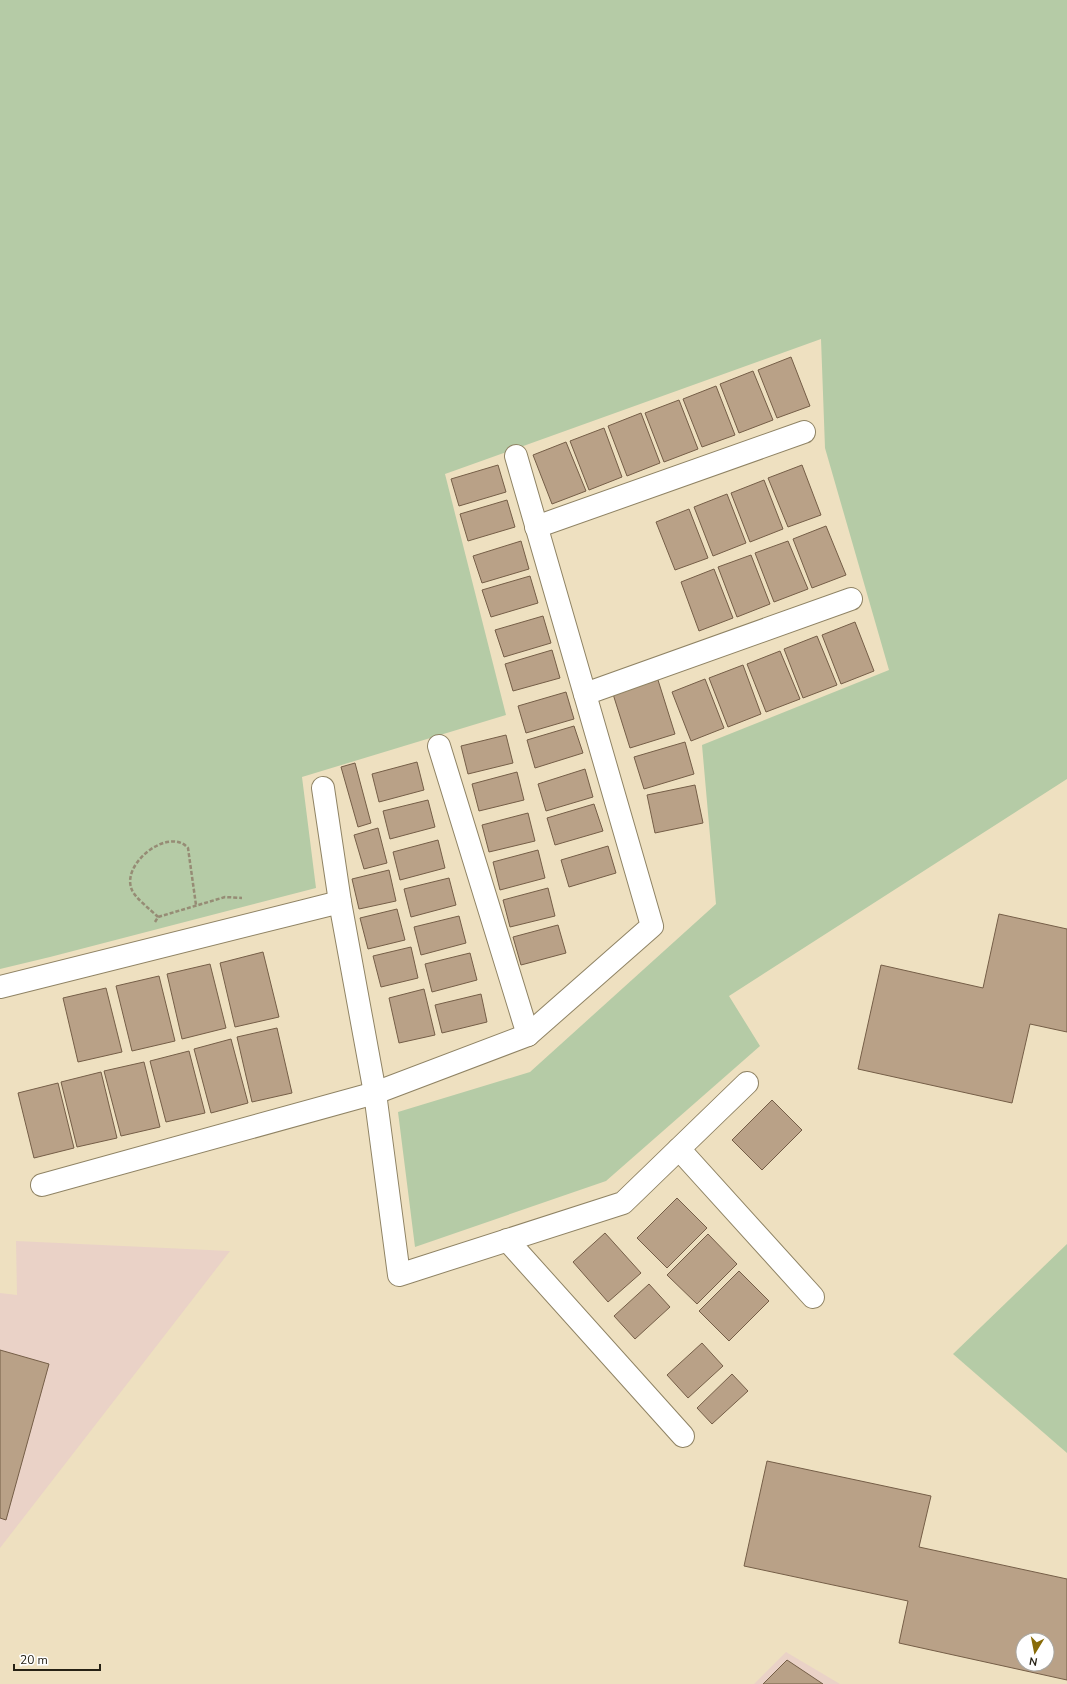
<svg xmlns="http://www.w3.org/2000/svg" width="1067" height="1684" viewBox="0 0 1067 1684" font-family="'Nunito Sans',sans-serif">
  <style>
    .commercial { fill: #ead2c7 }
    .green { fill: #b5cba6 }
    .building { fill: #b9a187; stroke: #755e47; fill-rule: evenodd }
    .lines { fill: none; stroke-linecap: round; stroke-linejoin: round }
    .minor-casing { stroke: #8f8364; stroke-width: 24 }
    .path { stroke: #968c75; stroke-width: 2.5; stroke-dasharray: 4 2; stroke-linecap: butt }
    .minor { stroke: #fff; stroke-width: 22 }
  </style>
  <rect width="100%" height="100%" fill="#eee0c0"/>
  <g class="commercial">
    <path d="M16,1241L230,1251L0,1548V1293L17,1295Z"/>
    <path d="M786,1652L840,1684H754Z"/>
  </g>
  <g class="green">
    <path d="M0,0H1067V779L729,996L760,1046L606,1181L415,1247L398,1112L530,1072L716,904L702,745L889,670L825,448L821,339L445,474L506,715L302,777L316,888L50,957L0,969Z"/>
    <path d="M1067,1244V1453L953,1354Z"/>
  </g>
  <g class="building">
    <path d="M791,357L810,406L777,418L758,370Z"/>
    <path d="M753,371L773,420L739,433L720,384Z"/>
    <path d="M716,386L735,435L702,447L683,399Z"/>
    <path d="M679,400L698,449L664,462L645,413Z"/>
    <path d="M641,413L660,463L627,476L608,426Z"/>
    <path d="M604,428L622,477L589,490L570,441Z"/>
    <path d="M566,442L586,491L552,504L533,455Z"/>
    <path d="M498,465L506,492L459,506L451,479Z"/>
    <path d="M802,465L821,515L788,527L768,478Z"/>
    <path d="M764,480L783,529L750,542L731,493Z"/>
    <path d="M727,494L746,543L713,556L694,507Z"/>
    <path d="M507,500L515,527L468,541L460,514Z"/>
    <path d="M689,509L708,558L675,570L656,522Z"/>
    <path d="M826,526L846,575L812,588L793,539Z"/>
    <path d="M521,541L529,569L482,583L473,556Z"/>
    <path d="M788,541L808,589L774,602L755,553Z"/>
    <path d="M751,555L770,604L737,617L718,567Z"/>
    <path d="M714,569L733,618L699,631L681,582Z"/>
    <path d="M530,576L538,603L491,617L482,590Z"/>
    <path d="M543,616L551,643L504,657L495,630Z"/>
    <path d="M855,622L874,671L841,684L822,635Z"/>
    <path d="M817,636L837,685L803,698L784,649Z"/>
    <path d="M552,650L560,678L513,691L505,664Z"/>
    <path d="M780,651L800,699L766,712L747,664Z"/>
    <path d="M743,665L761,714L728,727L709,678Z"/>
    <path d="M705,679L724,728L691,741L672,692Z"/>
    <path d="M658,680L675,734L630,748L613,694Z"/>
    <path d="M566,692L574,719L526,733L518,706Z"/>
    <path d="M574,726L583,753L535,768L527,740Z"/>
    <path d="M506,735L513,763L468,774L461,746Z"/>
    <path d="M685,742L694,774L644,789L634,757Z"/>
    <path d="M417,762L424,790L379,802L372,774Z"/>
    <path d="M355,763L371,823L358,827L341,767Z"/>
    <path d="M585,769L593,797L546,811L538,784Z"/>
    <path d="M517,772L524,800L479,811L472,784Z"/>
    <path d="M695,785L703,823L655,833L647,795Z"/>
    <path d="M428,800L435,827L390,839L383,811Z"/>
    <path d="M594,804L603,831L555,845L547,818Z"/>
    <path d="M528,813L535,841L489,852L482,825Z"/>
    <path d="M378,828L387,863L364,869L354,835Z"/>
    <path d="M438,840L445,868L400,880L393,852Z"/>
    <path d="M608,846L616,873L569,887L561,860Z"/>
    <path d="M538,850L545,878L500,890L493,862Z"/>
    <path d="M389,870L396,901L359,909L352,879Z"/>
    <path d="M449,878L456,905L411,917L404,889Z"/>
    <path d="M548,888L555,916L510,927L503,900Z"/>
    <path d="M397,909L405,940L368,949L360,918Z"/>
    <path d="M999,914L1067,929V1032L1030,1024L1012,1103L858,1069L881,965L983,988Z"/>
    <path d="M459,916L466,943L421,955L414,927Z"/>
    <path d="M558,925L566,953L521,965L513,937Z"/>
    <path d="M411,947L418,978L381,987L373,956Z"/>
    <path d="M263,952L279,1017L235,1027L220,963Z"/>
    <path d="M470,953L477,980L432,992L425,964Z"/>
    <path d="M210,964L226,1028L182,1039L167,974Z"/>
    <path d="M159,976L175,1041L132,1051L116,986Z"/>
    <path d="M106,988L122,1052L78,1062L63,998Z"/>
    <path d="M424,989L435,1035L399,1043L389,998Z"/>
    <path d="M481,994L487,1022L442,1033L435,1005Z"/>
    <path d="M277,1028L292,1093L252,1102L237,1037Z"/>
    <path d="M231,1039L248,1103L211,1113L194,1049Z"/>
    <path d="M189,1051L205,1113L166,1122L150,1061Z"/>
    <path d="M144,1062L160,1127L121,1136L104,1071Z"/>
    <path d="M101,1072L117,1138L77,1147L61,1082Z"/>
    <path d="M58,1083L74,1148L34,1158L18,1093Z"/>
    <path d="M772,1100L802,1130L762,1170L732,1140Z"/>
    <path d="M677,1198L707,1228L667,1268L637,1238Z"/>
    <path d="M605,1233L641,1273L608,1302L573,1262Z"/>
    <path d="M708,1234L737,1264L697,1304L667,1275Z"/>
    <path d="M739,1271L769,1301L729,1341L699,1311Z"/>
    <path d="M649,1284L670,1307L635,1339L614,1316Z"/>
    <path d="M702,1343L723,1366L688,1398L667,1375Z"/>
    <path d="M0,1350L49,1364L6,1520L0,1518Z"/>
    <path d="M732,1374L748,1391L712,1424L697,1408Z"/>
    <path d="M767,1461L931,1496L919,1547L1067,1579V1680L899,1643L908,1601L744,1566ZM1023,1640H1047V1664H1023Z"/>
    <path d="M787,1660L823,1684H763Z"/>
  </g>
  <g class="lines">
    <g class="minor-casing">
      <g id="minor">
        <path d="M536,527L804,432"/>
        <path d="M585,694L851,599"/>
        <path d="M439,746L528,1035"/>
        <path d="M323,788L340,902L375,1093L399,1275L623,1203L747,1083"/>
        <path d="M0,987L340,902"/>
        <path d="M679,1149L813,1297"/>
        <path d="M42,1185L375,1093L528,1035L652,926L516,456"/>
        <path d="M507,1240L683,1436"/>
      </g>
    </g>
    <g class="path">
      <path d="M158,917C151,910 135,898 132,890C120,864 169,826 188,848L196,905"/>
      <path d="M155,922L158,917L225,897L242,898"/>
    </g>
    <use href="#minor" class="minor"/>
  </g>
  <g transform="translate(1035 1652) rotate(190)"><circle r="19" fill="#ffffff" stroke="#a8a6a1"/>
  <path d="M0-3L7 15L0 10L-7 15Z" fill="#886b08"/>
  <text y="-6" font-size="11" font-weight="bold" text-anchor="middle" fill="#262114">N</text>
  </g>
  <path d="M14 1664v6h86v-6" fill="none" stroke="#262114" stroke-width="2"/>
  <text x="20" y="1664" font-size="12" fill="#262114" stroke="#ffffff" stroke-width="3" paint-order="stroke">20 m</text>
</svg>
